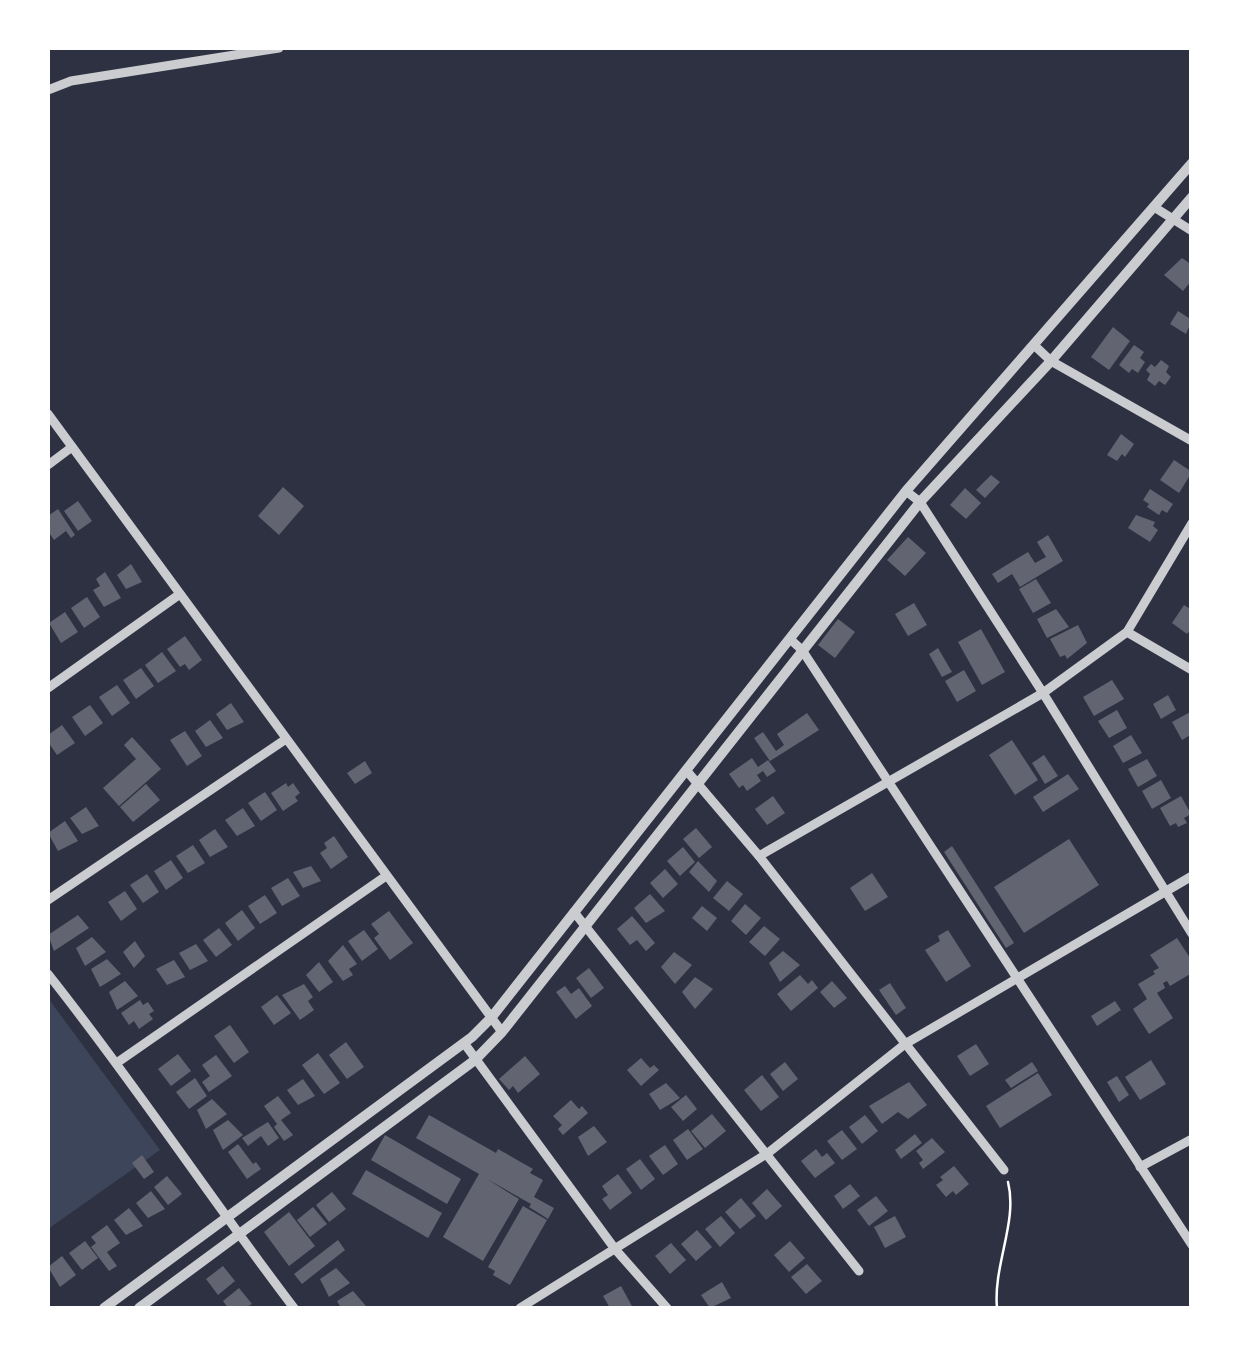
<svg xmlns="http://www.w3.org/2000/svg" width="1239" height="1356" viewBox="0 0 1239 1356" font-family="Inter,sans-serif">
  <style>
    .green { fill: #3c4559 }
    .building { fill: #626471 }
    .lines { fill: none; stroke-linecap: round; stroke-linejoin: round }
    .path { stroke: #fff; stroke-width: 2.5 }
    .minor { stroke: #caccd0; stroke-width: 9 }
    .tertiary { stroke: #caccd0; stroke-width: 10 }
  </style>
  <rect width="100%" height="100%" fill="#2d3142"/>
  <path class="green" d="M48,998L160,1150L48,1229Z"/>
  <g class="building">
    <path d="M1182,258L1192,265V280L1183,291L1164,275Z"/>
    <path d="M1178,311L1192,320L1186,334L1170,324Z"/>
    <path d="M1113,327L1130,341L1109,370L1091,357Z"/>
    <path d="M1134,345L1144,352L1140,358L1145,362L1138,373L1132,369L1129,373L1119,365Z"/>
    <path d="M1161,360L1169,366L1166,372L1171,377L1165,385L1159,381L1155,386L1147,380L1150,374L1146,370L1151,364L1155,367Z"/>
    <path d="M1121,434L1134,444L1125,457L1122,454L1117,461L1107,455Z"/>
    <path d="M1174,460L1192,472L1179,493L1160,480Z"/>
    <path d="M991,475L1000,482L985,498L976,490Z"/>
    <path d="M283,487L304,506L279,535L258,516Z"/>
    <path d="M965,488L981,503L966,519L950,505Z"/>
    <path d="M1150,489L1173,504L1167,513L1162,510L1159,515L1147,507L1149,504L1143,500Z"/>
    <path d="M78,501L92,521L78,531L64,511Z"/>
    <path d="M58,509L75,535L71,538L66,531L54,540L48,531V516Z"/>
    <path d="M1136,515L1155,522L1153,526L1158,530L1150,542L1128,528Z"/>
    <path d="M1048,535L1063,561L1020,587L1012,574L998,583L992,574L1028,552L1035,563L1046,557L1037,542Z"/>
    <path d="M908,537L926,553L905,576L887,560Z"/>
    <path d="M131,564L142,582L126,589L117,575Z"/>
    <path d="M105,572L121,598L104,607L93,590L100,586L96,579Z"/>
    <path d="M1036,579L1051,603L1033,613L1019,589Z"/>
    <path d="M87,597L100,617L84,628L71,608Z"/>
    <path d="M914,603L927,625L908,636L895,614Z"/>
    <path d="M1184,605L1192,610V628L1187,634L1172,623Z"/>
    <path d="M1056,609L1069,627L1047,638L1037,619Z"/>
    <path d="M65,612L78,632L61,643L49,623Z"/>
    <path d="M838,619L855,632L835,658L818,645Z"/>
    <path d="M1078,625L1087,643L1067,659L1065,655L1060,657L1050,639Z"/>
    <path d="M981,629L1005,672L982,685L958,642Z"/>
    <path d="M185,636L202,660L189,670L185,664L180,667L167,649Z"/>
    <path d="M938,648L952,672L942,677L929,654Z"/>
    <path d="M162,652L176,671L158,683L145,665Z"/>
    <path d="M141,668L154,686L136,699L123,680Z"/>
    <path d="M964,670L976,691L957,702L945,681Z"/>
    <path d="M1112,680L1124,699L1094,716L1083,697Z"/>
    <path d="M117,685L130,703L112,716L99,697Z"/>
    <path d="M1168,695L1176,710L1161,719L1153,704Z"/>
    <path d="M231,703L244,722L227,730L216,714Z"/>
    <path d="M90,705L103,723L85,736L72,717Z"/>
    <path d="M1117,710L1127,728L1109,738L1098,721Z"/>
    <path d="M1192,711V734L1182,740L1172,722Z"/>
    <path d="M807,713L819,730L770,761L754,738L763,732L776,751L784,745L777,734Z"/>
    <path d="M210,720L223,738L206,747L195,731Z"/>
    <path d="M62,725L75,743L57,755L48,742V735Z"/>
    <path d="M185,731L202,756L187,766L170,740Z"/>
    <path d="M1131,735L1142,753L1123,763L1113,746Z"/>
    <path d="M132,737L161,769L119,806L103,788L136,759L124,745Z"/>
    <path d="M1012,740L1038,780L1015,795L989,755Z"/>
    <path d="M1044,755L1058,776L1045,784L1032,763Z"/>
    <path d="M752,758L758,767L768,760L776,771L767,777L763,771L757,775L761,781L747,791L743,785L739,788L729,774Z"/>
    <path d="M1147,759L1157,776L1138,787L1128,769Z"/>
    <path d="M365,761L372,773L355,784L347,773Z"/>
    <path d="M1068,774L1079,789L1043,812L1033,797Z"/>
    <path d="M1161,780L1171,798L1152,809L1142,791Z"/>
    <path d="M286,783L288,787L293,783L300,793L295,797L298,801L283,811L271,793Z"/>
    <path d="M146,784L160,800L133,822L120,807Z"/>
    <path d="M265,792L277,810L261,821L248,803Z"/>
    <path d="M773,796L785,813L767,825L755,809Z"/>
    <path d="M1181,796L1191,814L1184,818L1187,823L1178,827L1176,823L1170,826L1160,808Z"/>
    <path d="M86,807L99,826L82,834L70,818Z"/>
    <path d="M243,808L255,826L237,836L225,820Z"/>
    <path d="M65,821L78,841L58,851L48,833Z"/>
    <path d="M696,828L712,847L699,858L683,839Z"/>
    <path d="M215,829L228,847L210,857L199,840Z"/>
    <path d="M334,836L348,857L331,869L320,853L327,848L324,843Z"/>
    <path d="M1069,839L1099,885L1024,933L994,887Z"/>
    <path d="M193,845L205,863L188,873L176,856Z"/>
    <path d="M952,846L1014,943L1006,948L944,852Z"/>
    <path d="M683,847L695,862L680,876L667,861Z"/>
    <path d="M171,860L183,878L166,890L154,871Z"/>
    <path d="M698,861L717,881L709,892L689,872Z"/>
    <path d="M311,866L321,881L303,888L293,872Z"/>
    <path d="M665,869L678,884L663,898L650,883Z"/>
    <path d="M872,873L888,897L865,911L850,888Z"/>
    <path d="M147,874L159,892L143,903L130,885Z"/>
    <path d="M288,878L300,896L282,906L271,888Z"/>
    <path d="M727,881L743,894L729,911L713,898Z"/>
    <path d="M125,891L137,909L121,921L108,902Z"/>
    <path d="M650,894L665,911L646,923L634,908Z"/>
    <path d="M265,895L277,913L260,924L248,906Z"/>
    <path d="M745,904L761,918L746,935L731,921Z"/>
    <path d="M702,906L717,918L707,931L692,918Z"/>
    <path d="M242,910L255,928L238,941L225,923Z"/>
    <path d="M389,911L413,943L390,960L374,938L379,934L371,924Z"/>
    <path d="M78,915L89,928L54,951L48,935Z"/>
    <path d="M632,916L655,943L646,951L637,940L630,945L617,929Z"/>
    <path d="M764,926L780,939L765,956L749,942Z"/>
    <path d="M219,928L232,945L216,957L203,940Z"/>
    <path d="M364,930L378,949L362,961L348,941Z"/>
    <path d="M948,930L971,966L946,982L925,950L940,941L938,936Z"/>
    <path d="M92,937L106,952L85,966L76,948Z"/>
    <path d="M1177,938L1192,961V973L1170,986L1167,981L1163,983L1165,988L1157,993L1173,1018L1149,1034L1133,1009L1147,999L1138,984L1155,974L1153,971L1159,968L1150,955Z"/>
    <path d="M135,941L145,956L134,968L123,952Z"/>
    <path d="M196,944L208,961L190,970L179,953Z"/>
    <path d="M343,945L357,964L349,969L353,975L343,981L328,961Z"/>
    <path d="M783,951L800,965L780,982L769,963Z"/>
    <path d="M674,952L692,965L675,984L661,967Z"/>
    <path d="M107,959L121,974L100,987L91,969Z"/>
    <path d="M174,960L185,977L167,985L156,969Z"/>
    <path d="M319,962L333,982L319,992L306,975Z"/>
    <path d="M589,968L604,988L591,998L576,978Z"/>
    <path d="M800,975L808,984L812,980L818,988L791,1011L777,994Z"/>
    <path d="M695,977L713,989L695,1009L682,992Z"/>
    <path d="M125,981L138,996L117,1010L109,992Z"/>
    <path d="M832,981L847,998L834,1008L820,992Z"/>
    <path d="M890,983L906,1008L896,1015L879,990Z"/>
    <path d="M304,984L313,997L308,1001L314,1010L300,1020L282,995Z"/>
    <path d="M565,986L571,994L579,988L592,1006L576,1019L556,992Z"/>
    <path d="M277,995L291,1013L274,1025L261,1007Z"/>
    <path d="M140,1000L143,1005L148,1002L154,1011L149,1014L153,1019L139,1029L134,1021L129,1025L121,1013Z"/>
    <path d="M1115,1001L1121,1010L1097,1026L1091,1016Z"/>
    <path d="M230,1025L249,1052L234,1063L214,1036Z"/>
    <path d="M346,1042L364,1067L347,1079L329,1055Z"/>
    <path d="M976,1044L989,1064L970,1076L957,1056Z"/>
    <path d="M318,1053L340,1083L324,1094L302,1065Z"/>
    <path d="M178,1054L191,1071L171,1086L158,1069Z"/>
    <path d="M216,1055L232,1076L209,1092L202,1082L210,1076L202,1065Z"/>
    <path d="M525,1056L540,1074L518,1093L513,1086L509,1090L499,1079Z"/>
    <path d="M641,1058L650,1068L654,1065L659,1070L641,1086L627,1070Z"/>
    <path d="M1151,1060L1166,1084L1140,1100L1125,1077Z"/>
    <path d="M785,1062L798,1079L783,1091L770,1074Z"/>
    <path d="M1032,1062L1038,1071L1011,1088L1005,1080Z"/>
    <path d="M1038,1073L1052,1095L1000,1128L986,1106Z"/>
    <path d="M762,1075L779,1097L761,1111L744,1090Z"/>
    <path d="M1117,1076L1129,1095L1119,1102L1107,1082Z"/>
    <path d="M195,1078L207,1096L189,1109L176,1092Z"/>
    <path d="M303,1079L315,1096L298,1105L287,1090Z"/>
    <path d="M909,1082L927,1105L908,1119L898,1112L882,1124L869,1106Z"/>
    <path d="M666,1083L680,1098L660,1110L649,1094Z"/>
    <path d="M686,1095L697,1109L683,1121L671,1107Z"/>
    <path d="M278,1096L291,1113L281,1120L293,1135L284,1141L274,1127L277,1124L264,1106Z"/>
    <path d="M212,1099L227,1114L206,1129L197,1110Z"/>
    <path d="M571,1100L579,1109L582,1106L588,1113L563,1135L558,1129L562,1125L553,1116Z"/>
    <path d="M712,1114L726,1131L705,1148L691,1131Z"/>
    <path d="M429,1115L496,1153L498,1149L533,1169L530,1173L543,1180L534,1197L554,1208L548,1219L529,1207L531,1204L487,1179L519,1199L483,1261L443,1237L479,1174L416,1138Z"/>
    <path d="M865,1115L878,1131L862,1144L849,1127Z"/>
    <path d="M228,1120L243,1135L223,1150L213,1130Z"/>
    <path d="M268,1122L279,1138L268,1146L261,1136L248,1146L242,1138Z"/>
    <path d="M594,1126L607,1142L588,1156L578,1137Z"/>
    <path d="M688,1129L703,1149L687,1160L673,1140Z"/>
    <path d="M842,1130L857,1149L842,1160L827,1141Z"/>
    <path d="M915,1134L922,1143L901,1159L895,1150Z"/>
    <path d="M385,1135L461,1179L447,1204L371,1160Z"/>
    <path d="M932,1138L945,1152L923,1169L919,1163L923,1160L916,1151Z"/>
    <path d="M238,1144L253,1164L256,1162L261,1169L247,1179L228,1152Z"/>
    <path d="M665,1145L678,1164L663,1175L649,1156Z"/>
    <path d="M816,1149L822,1157L827,1153L835,1163L815,1178L801,1161Z"/>
    <path d="M142,1155L154,1172L144,1179L132,1163Z"/>
    <path d="M640,1159L655,1179L641,1190L626,1169Z"/>
    <path d="M954,1166L969,1184L956,1195L953,1191L946,1197L936,1185L943,1180L940,1177Z"/>
    <path d="M366,1170L442,1213L428,1238L352,1194Z"/>
    <path d="M618,1174L632,1193L610,1210L602,1199L608,1195L602,1186Z"/>
    <path d="M167,1176L182,1194L168,1205L154,1187Z"/>
    <path d="M850,1184L860,1196L843,1209L834,1196Z"/>
    <path d="M767,1189L782,1206L766,1220L752,1203Z"/>
    <path d="M151,1191L165,1209L148,1218L136,1203Z"/>
    <path d="M332,1192L346,1209L329,1222L316,1205Z"/>
    <path d="M876,1196L888,1211L869,1226L857,1210Z"/>
    <path d="M741,1198L756,1216L740,1229L725,1212Z"/>
    <path d="M523,1206L547,1220L510,1285L493,1275L495,1271L488,1267Z"/>
    <path d="M313,1207L327,1224L310,1237L297,1220Z"/>
    <path d="M129,1208L143,1226L126,1235L114,1220Z"/>
    <path d="M289,1212L315,1246L289,1266L264,1232Z"/>
    <path d="M721,1216L735,1233L720,1247L705,1229Z"/>
    <path d="M895,1216L906,1237L885,1248L874,1227Z"/>
    <path d="M107,1225L120,1243L107,1252L117,1266L109,1271L91,1247L96,1243L91,1237Z"/>
    <path d="M697,1230L712,1247L696,1261L681,1244Z"/>
    <path d="M338,1240L345,1250L302,1284L294,1274Z"/>
    <path d="M85,1241L98,1258L82,1270L69,1253Z"/>
    <path d="M790,1241L805,1258L789,1272L774,1255Z"/>
    <path d="M671,1243L686,1260L670,1274L655,1256Z"/>
    <path d="M62,1256L76,1275L60,1287L48,1267Z"/>
    <path d="M807,1264L822,1281L806,1294L791,1277Z"/>
    <path d="M223,1266L235,1281L218,1295L206,1279Z"/>
    <path d="M336,1268L350,1283L329,1297L320,1279Z"/>
    <path d="M722,1282L731,1298L710,1308L701,1295Z"/>
    <path d="M621,1286L633,1308H610L603,1296Z"/>
    <path d="M239,1288L252,1304L245,1308H228L223,1301Z"/>
    <path d="M353,1291L366,1306L341,1308L337,1301Z"/>
  </g>
  <g class="lines">
    <path class="path" d="M997,1308C993,1265 1018,1222 1008,1182"/>
    <g class="minor">
      <path d="M48,90L71,81L279,48"/>
      <path d="M1154,207L1192,231"/>
      <path d="M1034,345L1051,361L1192,441"/>
      <path d="M48,414L502,1032"/>
      <path d="M48,465L72,447"/>
      <path d="M906,491L920,502L1043,693L1192,934"/>
      <path d="M1127,632L1192,670"/>
      <path d="M790,639L802,650L1192,1245"/>
      <path d="M48,688L180,594"/>
      <path d="M686,770L759,856L1004,1170"/>
      <path d="M759,856L1043,693L1127,632L1192,523"/>
      <path d="M48,900L286,739"/>
      <path d="M574,912L859,1271"/>
      <path d="M48,974C134,1082 210,1198 294,1308"/>
      <path d="M464,1043L615,1249L667,1308"/>
      <path d="M118,1062L386,876"/>
      <path d="M1140,1167L1192,1139"/>
      <path d="M520,1308L768,1153L905,1044L1192,876"/>
    </g>
    <g class="tertiary">
      <path d="M104,1308L472,1037L491,1018L906,491L1192,163"/>
      <path d="M139,1308L475,1060L502,1032L920,502L1051,361L1192,197"/>
    </g>
  </g>
  <rect width="1239" height="1356" fill="none" stroke="#ffffff" stroke-width="100"/>
</svg>
